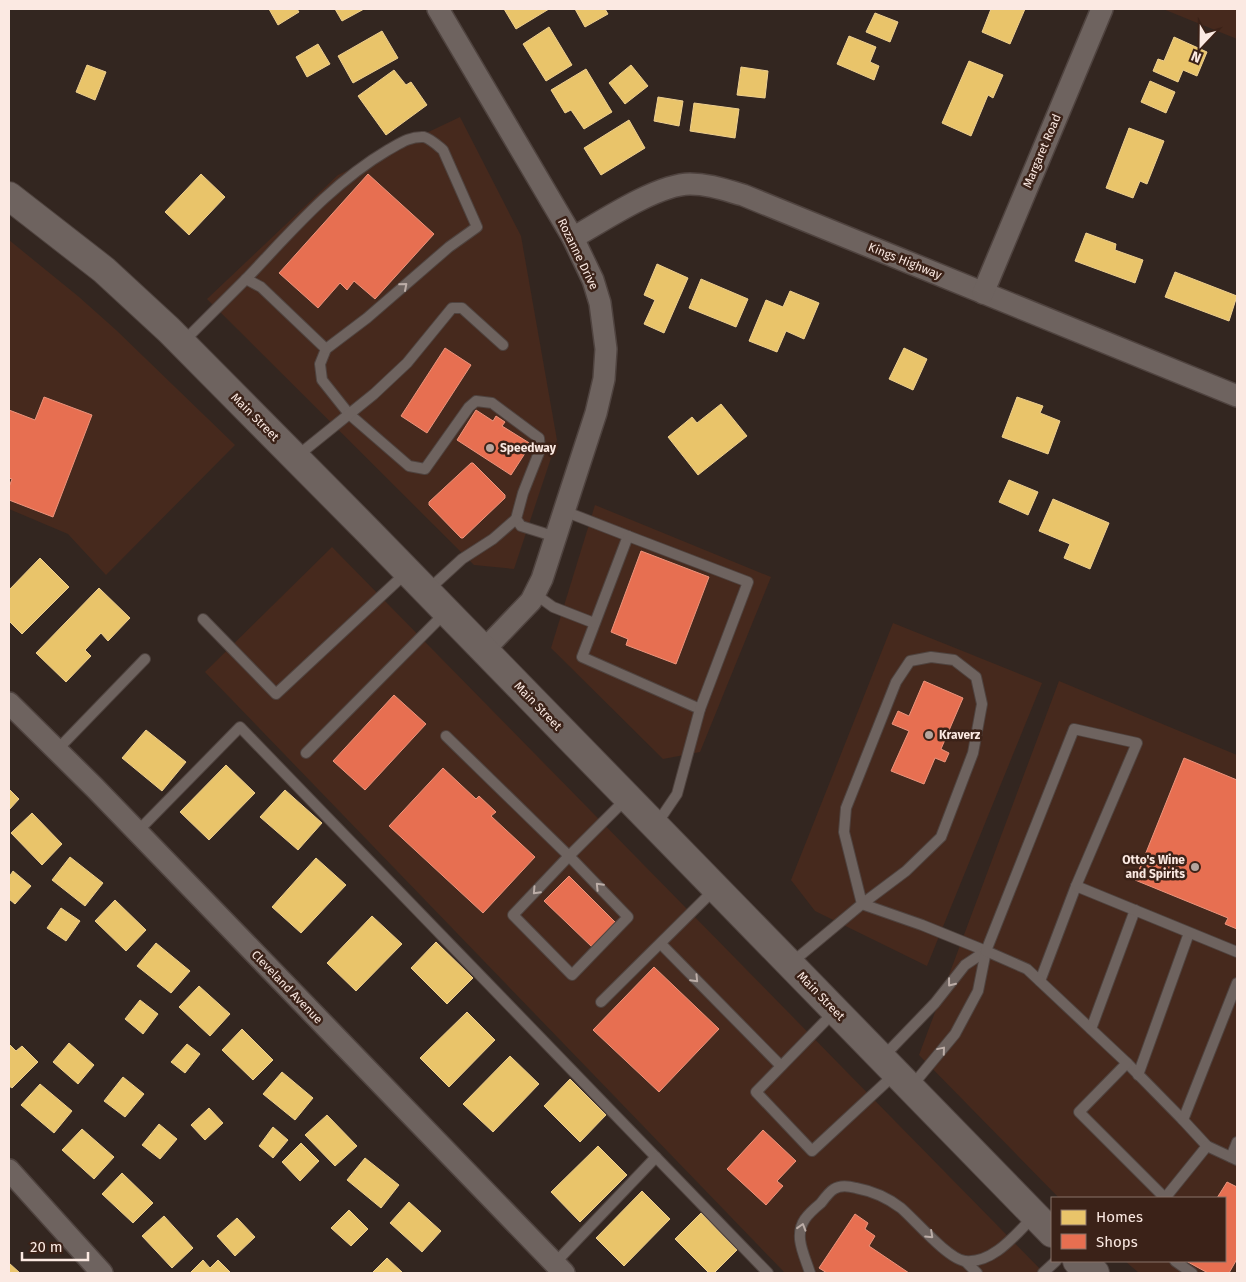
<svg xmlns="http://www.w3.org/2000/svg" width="1246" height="1282" viewBox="0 0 1246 1282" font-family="'Fira Sans',sans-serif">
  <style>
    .built { fill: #46291d }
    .homes { fill: #e9c46a; stroke: #eecf8e }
    .shops { fill: #e76f51; stroke: #ed947c }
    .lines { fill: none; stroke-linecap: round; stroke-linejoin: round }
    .lane-casing { stroke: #4f433f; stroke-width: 12 }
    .street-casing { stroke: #4f433f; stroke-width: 24 }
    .secondary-casing { stroke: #4f433f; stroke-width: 30 }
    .lane { stroke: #6e635f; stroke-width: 10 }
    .street { stroke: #6e635f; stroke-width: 21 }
    .secondary { stroke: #6e635f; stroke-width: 28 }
    .oneway { stroke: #bcada7 }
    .poi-dot { fill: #b5a59e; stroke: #3b2218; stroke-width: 2 }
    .labels { text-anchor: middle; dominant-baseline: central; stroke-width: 5; stroke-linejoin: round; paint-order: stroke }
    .street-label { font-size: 12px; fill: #fbe9e2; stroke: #3b2218 }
    .poi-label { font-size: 12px; font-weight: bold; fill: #fbe9e2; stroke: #3b2218; text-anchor: start }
  </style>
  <rect width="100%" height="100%" fill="#332620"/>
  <g class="built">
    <path d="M1163,9H1237V39Z"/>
    <path d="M460,117L521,236L557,440L514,569L474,565L207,299L338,175Z"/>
    <path d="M9,240L79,297L116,330L235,445L106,575L68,534L9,509Z"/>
    <path d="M595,505L771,577L700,752L663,759L551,648Z"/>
    <path d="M332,547L1044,1273H785L205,672Z"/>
    <path d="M893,623L1042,683L927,966L815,911L791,880Z"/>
    <path d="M1059,681L1237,755V1273H1139L1125,1261H1225V1198H1059L919,1055Z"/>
  </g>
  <g class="homes">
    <path d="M269,9H297L299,12L278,25Z"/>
    <path d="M335,9H364L342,21Z"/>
    <path d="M504,9H549L516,29Z"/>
    <path d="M575,9H605L608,14L585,27Z"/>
    <path d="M991,9H1025L1010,44L982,32Z"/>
    <path d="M875,13L898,22L890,42L866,32Z"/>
    <path d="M549,27L572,65L546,81L523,44Z"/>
    <path d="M382,31L398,58L353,83L338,56Z"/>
    <path d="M849,36L876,47L870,62L879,66L874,80L837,64Z"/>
    <path d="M1174,37L1207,52L1197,76L1183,70L1178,82L1153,71L1158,59L1164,61Z"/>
    <path d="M318,44L330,64L307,77L296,57Z"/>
    <path d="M969,61L1003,75L993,98L988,95L971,136L942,123Z"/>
    <path d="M87,65L106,72L95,100L76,92Z"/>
    <path d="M631,65L648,86L625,104L609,83Z"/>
    <path d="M741,67L768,71L765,98L737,95Z"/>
    <path d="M586,69L612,112L584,129L571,110L565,113L551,90Z"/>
    <path d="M394,70L406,85L411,82L427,105L386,135L358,96Z"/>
    <path d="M1150,81L1175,92L1166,113L1141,102Z"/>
    <path d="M658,97L683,101L679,126L654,121Z"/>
    <path d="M694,103L739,109L735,138L690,131Z"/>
    <path d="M629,120L645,148L601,175L584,148Z"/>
    <path d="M1129,128L1164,141L1147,184L1140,181L1133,198L1106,188Z"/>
    <path d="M201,174L225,197L189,235L165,212Z"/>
    <path d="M1086,233L1116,244L1115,250L1143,260L1135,283L1075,261Z"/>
    <path d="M657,264L688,278L664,333L644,324L655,300L644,295Z"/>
    <path d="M1175,272L1237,296L1229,321L1165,297Z"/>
    <path d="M701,279L748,299L736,327L689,308Z"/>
    <path d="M790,291L819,303L804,339L786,331L777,352L749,341L766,300L783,307Z"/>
    <path d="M904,348L927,359L913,390L889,379Z"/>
    <path d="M1017,397L1043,406L1040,413L1060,421L1048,454L1002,437Z"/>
    <path d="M721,404L747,436L698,475L668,437L692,417L697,423Z"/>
    <path d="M1009,480L1038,492L1028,515L999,502Z"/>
    <path d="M1053,499L1109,523L1090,569L1064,558L1070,544L1039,531Z"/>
    <path d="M40,558L69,587L22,634L9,621V590Z"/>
    <path d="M99,588L130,618L108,641L101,633L85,650L91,656L66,682L36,653Z"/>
    <path d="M146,730L186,762L162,791L122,758Z"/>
    <path d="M226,765L255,793L209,840L180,812Z"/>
    <path d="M9,789L19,799L9,810Z"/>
    <path d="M285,790L322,823L298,850L260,817Z"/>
    <path d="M32,813L62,844L42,865L11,833Z"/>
    <path d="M70,857L103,883L85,906L52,880Z"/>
    <path d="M316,858L346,885L301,933L272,907Z"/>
    <path d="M13,871L31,886L15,904L9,899V877Z"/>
    <path d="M115,900L146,930L126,951L95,921Z"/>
    <path d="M61,908L80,921L66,941L47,928Z"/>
    <path d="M372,916L402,944L356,991L327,963Z"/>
    <path d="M436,942L473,978L447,1004L411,968Z"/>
    <path d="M156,943L190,971L171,993L137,966Z"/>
    <path d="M199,986L230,1014L210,1036L179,1007Z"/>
    <path d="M140,1000L158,1014L143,1034L125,1019Z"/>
    <path d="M467,1012L495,1040L449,1087L420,1058Z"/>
    <path d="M242,1029L273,1060L253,1080L222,1050Z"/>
    <path d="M69,1043L94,1065L78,1084L53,1062Z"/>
    <path d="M9,1044L16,1051L22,1046L38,1062L12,1088L9,1086Z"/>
    <path d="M187,1044L200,1054L185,1073L171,1062Z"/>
    <path d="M510,1056L539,1084L493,1132L463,1104Z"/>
    <path d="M282,1072L313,1098L295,1120L263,1094Z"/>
    <path d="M123,1077L144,1094L125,1117L104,1101Z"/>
    <path d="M570,1079L606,1115L580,1142L544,1106Z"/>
    <path d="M40,1084L72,1111L54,1133L21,1105Z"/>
    <path d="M209,1108L223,1123L205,1140L191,1125Z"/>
    <path d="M327,1115L357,1146L335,1166L305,1135Z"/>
    <path d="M159,1124L177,1139L160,1159L142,1145Z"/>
    <path d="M273,1127L288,1140L273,1158L259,1146Z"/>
    <path d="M82,1129L114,1157L94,1179L62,1150Z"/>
    <path d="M301,1143L319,1161L300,1181L282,1162Z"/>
    <path d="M598,1146L627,1175L580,1222L551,1192Z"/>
    <path d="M365,1158L399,1185L381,1208L347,1180Z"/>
    <path d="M122,1173L153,1203L133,1223L102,1194Z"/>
    <path d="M642,1191L670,1219L624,1266L596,1238Z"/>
    <path d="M409,1202L441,1231L422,1252L390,1223Z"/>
    <path d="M349,1210L368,1229L351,1246L331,1228Z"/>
    <path d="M701,1213L737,1250L714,1273H709L675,1239Z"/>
    <path d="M164,1216L193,1248L172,1268L142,1236Z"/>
    <path d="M237,1218L255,1237L235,1256L217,1236Z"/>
    <path d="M387,1258L403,1273H372Z"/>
    <path d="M203,1260L210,1268L218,1260L231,1273H190Z"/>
    <path d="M9,1263L20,1273H9Z"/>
  </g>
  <g class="shops">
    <path d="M368,174L434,234L375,299L354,281L347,290L340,283L318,308L279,273Z"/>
    <path d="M445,348L471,365L427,433L401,416Z"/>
    <path d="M44,397L92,415L53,517L9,500V487L12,479L9,478V410L35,420Z"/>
    <path d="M476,410L493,421L496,416L505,422L502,426L531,444L511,475L457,440Z"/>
    <path d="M471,463H473L505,495V498L463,538H461L429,505V502Z"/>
    <path d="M641,551L709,577L676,664L626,645L628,639L611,632Z"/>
    <path d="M924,681L963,698L941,749L949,753L945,762L935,758L924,784L891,771L909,731L892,724L898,711L909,716Z"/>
    <path d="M394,695L426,724L365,790L333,761Z"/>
    <path d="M1184,758L1237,780V929L1225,924L1228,918L1135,880Z"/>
    <path d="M443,768L476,799L479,796L496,812L491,816L535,857L483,913L389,826Z"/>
    <path d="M569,876L616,923L592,947L544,901Z"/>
    <path d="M654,967L719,1029L659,1092L593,1030Z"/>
    <path d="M763,1130L796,1161L777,1181L783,1186L766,1205L727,1169Z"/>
    <path d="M1227,1182L1237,1187V1259L1229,1273H1208L1186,1261H1225V1198H1217Z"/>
    <path d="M855,1214L868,1223L865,1229L875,1236L869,1246L909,1273H827L819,1268Z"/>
  </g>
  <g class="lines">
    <g class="lane-casing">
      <g id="lane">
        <path d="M246,279C290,233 332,183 388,150C399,144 410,136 424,137C431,139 437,145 443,150L477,227L449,247L367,318L326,349L320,364L322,380L349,414L409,466L425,469L469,407L476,401L492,403L539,438L540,450L523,493L516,519L521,526L556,537"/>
        <path d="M182,343L246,279L261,287L326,349"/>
        <path d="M296,457L374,394L407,363L452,308H462L503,345"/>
        <path d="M564,511L628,536L582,657L700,709L677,794L656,825"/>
        <path d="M628,536L748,582L700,709"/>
        <path d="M427,591L462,559L493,539L516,519"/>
        <path d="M535,594L553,607L594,623"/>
        <path d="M203,619L276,694L407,572"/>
        <path d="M446,736L569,856L628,917L572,975L513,915L569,856L627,798"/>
        <path d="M57,750L145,659"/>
        <path d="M306,753L446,612"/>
        <path d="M137,832L240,727L768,1273"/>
        <path d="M661,944L781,1066"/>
        <path d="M790,964L862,904L906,871L941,837L973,753L982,704L976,677L954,660L931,657L910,661L896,682L846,808L844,832L862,904L922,925L986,951"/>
        <path d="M1040,981L1076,886"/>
        <path d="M601,1002L715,889"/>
        <path d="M835,1011L756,1092L812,1151L895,1074"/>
        <path d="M1091,1029L1135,910"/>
        <path d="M883,1057L935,1003L965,965L986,951"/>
        <path d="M1127,1063L1183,1120"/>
        <path d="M1138,1075L1189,933"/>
        <path d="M911,1087L955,1034L978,991L986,951"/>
        <path d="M1207,1146L1183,1120L1237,983"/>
        <path d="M1231,1157L1237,1142"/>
        <path d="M1165,1198L1079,1112L1127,1063L1027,969L986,951L1074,729L1137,743L1076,886L1237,952"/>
        <path d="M1165,1198L1207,1146L1237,1160"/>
        <path d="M965,1261L977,1273"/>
        <path d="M1175,1261L1192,1273"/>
        <path d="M554,1264L656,1157"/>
        <path d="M810,1273C805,1256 793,1236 805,1219C809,1213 815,1208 821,1203C824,1199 829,1192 834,1189C840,1185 849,1186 856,1188C872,1191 888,1198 901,1208C915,1220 948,1259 965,1261C993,1264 1016,1234 1033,1217"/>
        <path d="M1043,1273L1056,1261"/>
      </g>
    </g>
    <g class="street-casing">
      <g id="street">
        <path d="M438,9L573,238L593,280L600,303L606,349L604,379L596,413L542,579L531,601L484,650"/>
        <path d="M573,238C602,221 658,184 690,184C709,184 725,190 743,195L1237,396"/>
        <path d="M983,293L1102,9"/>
        <path d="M9,703L95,788L564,1273"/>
        <path d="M9,1170L102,1273"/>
      </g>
    </g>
    <g class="secondary-casing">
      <g id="secondary">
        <path d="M9,196L104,270L169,330L371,534L1052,1233"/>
        <path d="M1077,1261L1095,1273"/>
      </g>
    </g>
    <use href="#lane" class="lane"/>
    <use href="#street" class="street"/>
    <use href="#secondary" class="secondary"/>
  </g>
  <defs><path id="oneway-chevron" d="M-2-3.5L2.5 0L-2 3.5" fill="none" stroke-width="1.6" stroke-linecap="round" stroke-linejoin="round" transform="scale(1.25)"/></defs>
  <g class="oneway">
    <use href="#oneway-chevron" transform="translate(404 286) rotate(-41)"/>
    <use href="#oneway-chevron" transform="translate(599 886) rotate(-134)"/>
    <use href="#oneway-chevron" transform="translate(536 891) rotate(133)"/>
    <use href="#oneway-chevron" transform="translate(695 979) rotate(46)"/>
    <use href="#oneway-chevron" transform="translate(951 983) rotate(128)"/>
    <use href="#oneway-chevron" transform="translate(942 1050) rotate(-50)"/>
    <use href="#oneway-chevron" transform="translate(802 1227) rotate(-73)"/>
    <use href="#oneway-chevron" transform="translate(930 1235) rotate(43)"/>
  </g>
  <g class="poi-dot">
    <circle cx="490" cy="448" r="5"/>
    <circle cx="929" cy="735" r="5"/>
    <circle cx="1195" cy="867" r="5"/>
  </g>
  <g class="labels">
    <g class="street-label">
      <text transform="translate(1042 151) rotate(-67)">Margaret Road</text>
      <text transform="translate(578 254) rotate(64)">Rozanne Drive</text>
      <text transform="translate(905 261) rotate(22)">Kings Highway</text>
      <text transform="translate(255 417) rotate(45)">Main Street</text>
      <text transform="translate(538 706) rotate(46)">Main Street</text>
      <text transform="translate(287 987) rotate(46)">Cleveland Avenue</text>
      <text transform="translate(821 996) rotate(46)">Main Street</text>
    </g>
    <g class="poi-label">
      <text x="500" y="448">Speedway</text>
      <text x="939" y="735">Kraverz</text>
      <text x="1185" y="860" text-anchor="end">Otto's Wine<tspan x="1185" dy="14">and Spirits</tspan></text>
    </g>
  </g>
  <rect width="1246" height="1282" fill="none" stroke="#fbe9e2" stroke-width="20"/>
  <rect x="1051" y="1197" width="175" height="65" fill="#3b2218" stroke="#887269"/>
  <rect x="1061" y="1210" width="25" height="15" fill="#e9c46a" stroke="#887269"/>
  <text x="1096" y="1222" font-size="15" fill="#fbe9e2">Homes</text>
  <rect x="1061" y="1234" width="25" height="15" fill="#e76f51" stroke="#887269"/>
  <text x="1096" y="1247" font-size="15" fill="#fbe9e2">Shops</text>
  <g transform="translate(1201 45) rotate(202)" stroke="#3b2218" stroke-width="4" paint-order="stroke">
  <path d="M0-4L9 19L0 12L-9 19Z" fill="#fbe9e2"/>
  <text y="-8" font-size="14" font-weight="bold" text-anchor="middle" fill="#fbe9e2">N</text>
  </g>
  <path d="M22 1252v8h66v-8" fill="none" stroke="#fbe9e2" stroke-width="2.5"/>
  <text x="30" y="1252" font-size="15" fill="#fbe9e2" stroke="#3b2218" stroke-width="4" paint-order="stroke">20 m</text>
</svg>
